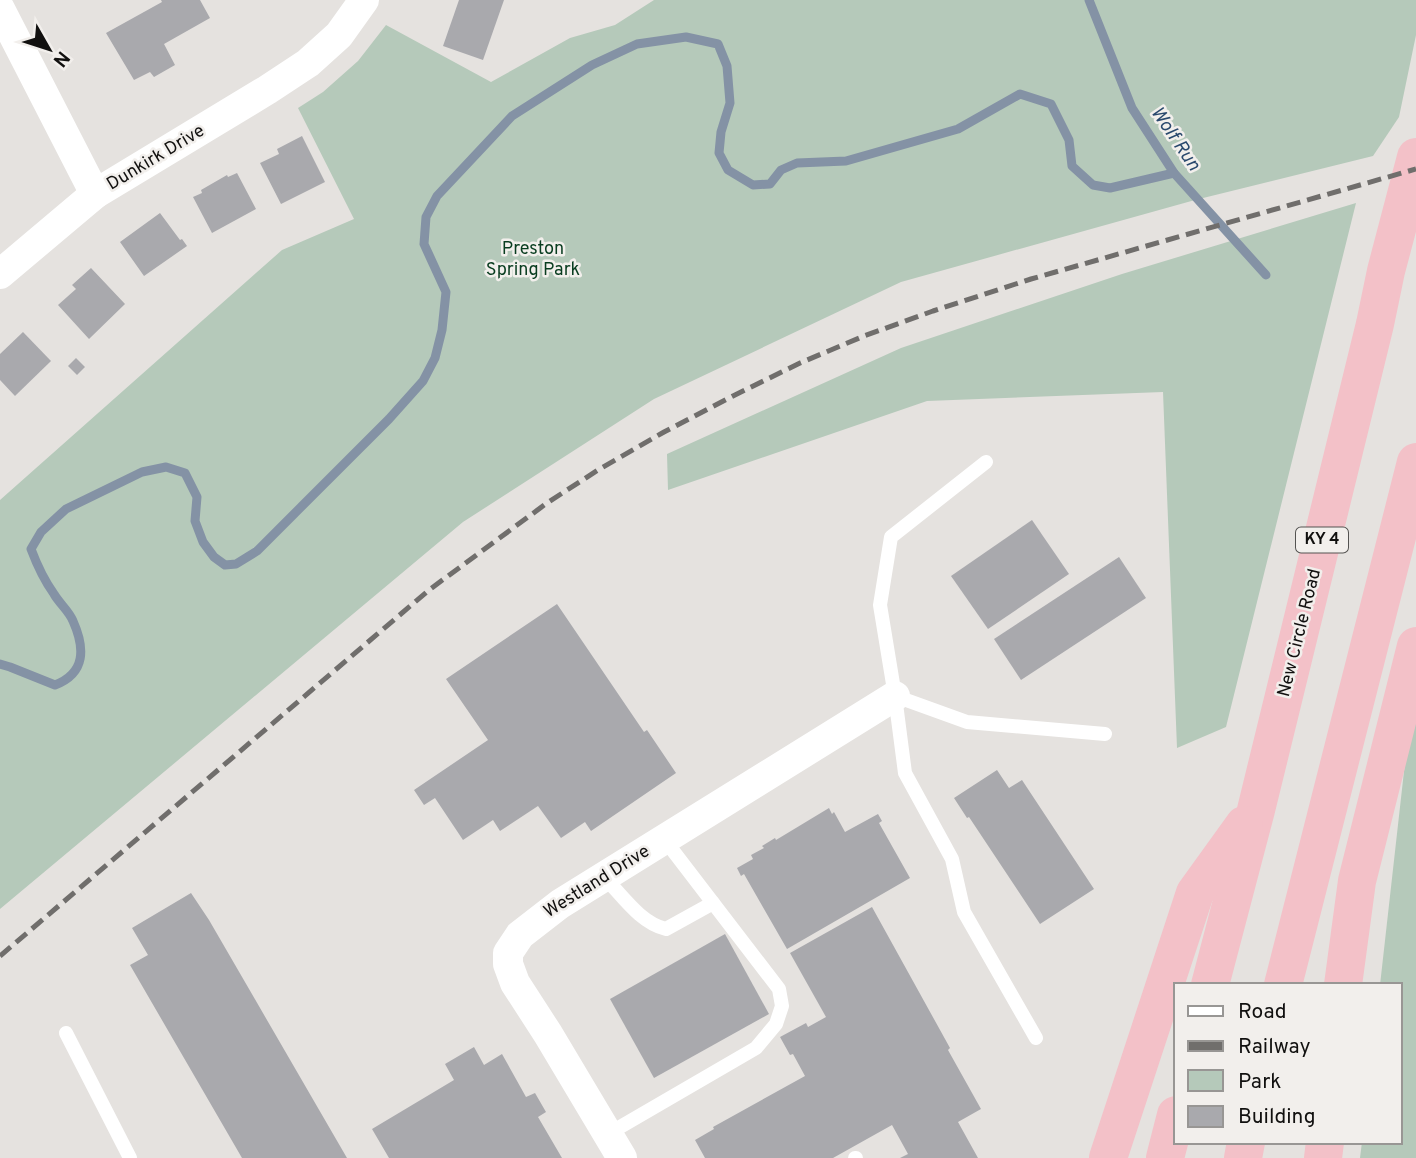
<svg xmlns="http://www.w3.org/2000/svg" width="1416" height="1158" viewBox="0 0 1416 1158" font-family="Overpass,sans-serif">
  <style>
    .green { fill: #b5c9ba }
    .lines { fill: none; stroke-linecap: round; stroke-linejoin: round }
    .stream { stroke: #8492a5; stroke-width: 9 }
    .building { fill: #a9a9ad }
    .service { stroke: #fff; stroke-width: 14 }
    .minor { stroke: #fff; stroke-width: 30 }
    .motorway { stroke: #f3c1c8; stroke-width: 38 }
    .rail { stroke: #706e6c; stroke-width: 5; stroke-dasharray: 14 7; stroke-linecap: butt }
    .labels { text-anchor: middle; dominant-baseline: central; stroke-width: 5; stroke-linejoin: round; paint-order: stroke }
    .shield { fill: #f2efec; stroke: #545351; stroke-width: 2 }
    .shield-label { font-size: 16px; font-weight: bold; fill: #11100f }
    .street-label { font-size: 18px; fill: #11100f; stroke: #f2efec }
    .park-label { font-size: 18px; fill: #093d20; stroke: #f2efec }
    .water-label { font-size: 19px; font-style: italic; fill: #29486d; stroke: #f2efec }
  </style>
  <rect width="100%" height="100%" fill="#e5e2df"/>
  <g class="green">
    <path d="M654,0H1416V35L1399,117L1373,156L1195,200L901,282L654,399L463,522L0,909V500L282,250L354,219L298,108L323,92L358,61L386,25L491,82L570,38L615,25Z"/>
    <path d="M1356,203L1226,727L1177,748L1163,392L927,401L668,490L667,454L901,348L1122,274Z"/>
    <path d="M1416,687V1158H1360L1362,1142H1400V985H1380L1411,709Z"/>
  </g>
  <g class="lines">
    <g class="stream">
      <path d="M1089,0L1132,108L1174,173L1266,275"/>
      <path d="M0,664L10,667L55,685C86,673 85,648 73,621C69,611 59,603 54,594C44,580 37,565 31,549L41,532L66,509L142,472L166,467L185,473L197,497L195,521L203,542L214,557L225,565L236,564L257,551L389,419L423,381L435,358L442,330L446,292L424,244L426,217L437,196L512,116L592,65L637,44L686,37L718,44L727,66L730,103L721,132L719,153L728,170L753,185L770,184L781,170L797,163L846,161L958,129L1020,94L1051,104L1069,140L1072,166L1093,185L1110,188L1174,173"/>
    </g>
  </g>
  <g class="building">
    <path d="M161,0H200L210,18L164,44L175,65L154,77L150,72L134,80L106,33L162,2Z"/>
    <path d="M459,0H504L483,60L443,46Z"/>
    <path d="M302,136L325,182L281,204L260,163L279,154L277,149Z"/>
    <path d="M237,173L256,209L212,233L193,197L202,193L201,190L227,175L228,177Z"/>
    <path d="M160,213L180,240L182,239L187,246L144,276L120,242Z"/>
    <path d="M91,268L125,304L89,339L58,305L76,289L72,285Z"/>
    <path d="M23,332L51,361L15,396L0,380V354Z"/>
    <path d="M76,358L85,367L77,375L68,366Z"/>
    <path d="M1032,520L1069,574L988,629L951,576Z"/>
    <path d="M1119,557L1146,598L1021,680L994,639Z"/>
    <path d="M557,604L644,732L647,730L676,773L591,831L585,822L561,838L538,806L500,831L493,820L463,840L435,798L424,805L414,790L488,740L446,679Z"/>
    <path d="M997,770L1009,788L1022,780L1094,889L1040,924L969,817L967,818L954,798Z"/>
    <path d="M829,808L832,814L834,812L845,832L878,814L882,821L879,823L910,878L787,949L744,874L741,876L737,868L753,859L751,855L764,848L762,846L775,838L776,840Z"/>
    <path d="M191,893L209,920L347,1158H242L130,965L148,955L132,928Z"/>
    <path d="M872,907L950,1048L948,1050L981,1109L958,1122L978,1158H900L908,1154L892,1125L833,1158H705L695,1140L714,1129L713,1127L805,1076L793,1054L790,1055L780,1037L806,1023L808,1027L826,1017L790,953Z"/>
    <path d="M725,934L769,1014L654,1078L610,999Z"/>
    <path d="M474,1047L484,1065L502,1054L526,1097L535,1093L546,1112L538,1117L562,1158H389L372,1129L454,1080L445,1064Z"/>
  </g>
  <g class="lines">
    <g class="service">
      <path d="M986,462L891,537L880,605L895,696L905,773L952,859L964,912L1036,1038"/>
      <path d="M895,696L967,722L1105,734"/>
      <path d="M604,877C622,895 640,923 666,929L713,903"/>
      <path d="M66,1033L130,1158"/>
      <path d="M608,1134L756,1048L776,1024L782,1006L779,989L664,839"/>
      <path d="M855,1158H856"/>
    </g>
    <g class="minor">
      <path d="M0,9L95,194"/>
      <path d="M0,274L95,194L267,90L308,63L339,35L364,0"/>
      <path d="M622,1158L548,1034L515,983L508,964V953L520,935L560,904L895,696"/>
    </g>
    <g class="motorway">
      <path d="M1210,985L1256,810L1375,324L1386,271L1416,157"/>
      <path d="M1283,985L1416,462"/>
      <path d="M1343,985L1357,881L1416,646"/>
      <path d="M1108,1158L1195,893L1244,825"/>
      <path d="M1165,1158L1176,1115"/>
      <path d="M1243,1158L1246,1142"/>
      <path d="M1323,1158L1325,1142"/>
    </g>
    <path class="rail" d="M0,956L429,590L547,503L598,470L664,432L733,396L800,363L864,336L933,311L1031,279L1416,169"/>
  </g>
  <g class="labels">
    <rect class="shield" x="1296" y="527.5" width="52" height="25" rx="5"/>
    <g class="shield-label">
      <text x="1322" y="540">KY 4</text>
    </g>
    <g class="street-label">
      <text transform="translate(156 158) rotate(-31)">Dunkirk Drive</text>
      <text transform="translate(1300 633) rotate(-76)">New Circle Road</text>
      <text transform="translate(597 882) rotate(-32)">Westland Drive</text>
    </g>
    <g class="park-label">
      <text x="533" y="249">Preston<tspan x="533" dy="21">Spring Park</tspan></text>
    </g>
    <g class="water-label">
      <text transform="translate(1175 139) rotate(56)">Wolf Run</text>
    </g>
  </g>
  <rect x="1174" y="983" width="228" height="161" fill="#f2efec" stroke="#989694" stroke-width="2"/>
  <rect x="1188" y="1006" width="35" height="10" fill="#ffffff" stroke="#989694" stroke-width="2"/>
  <text x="1238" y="1018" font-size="21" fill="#11100f">Road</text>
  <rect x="1188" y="1041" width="35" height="10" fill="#706e6c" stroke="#989694" stroke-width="2"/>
  <text x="1238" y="1053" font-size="21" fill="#11100f">Railway</text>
  <rect x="1188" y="1070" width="35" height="21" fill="#b5c9ba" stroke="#989694" stroke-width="2"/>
  <text x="1238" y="1088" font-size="21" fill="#11100f">Park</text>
  <rect x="1188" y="1106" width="35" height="21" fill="#a9a9ad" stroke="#989694" stroke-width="2"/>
  <text x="1238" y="1123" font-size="21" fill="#11100f">Building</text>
  <g transform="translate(49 49) rotate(129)" stroke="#f2efec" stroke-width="5" paint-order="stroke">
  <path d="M0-5L12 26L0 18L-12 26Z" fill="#11100f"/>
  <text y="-10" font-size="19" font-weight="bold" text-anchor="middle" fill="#11100f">N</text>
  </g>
</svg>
